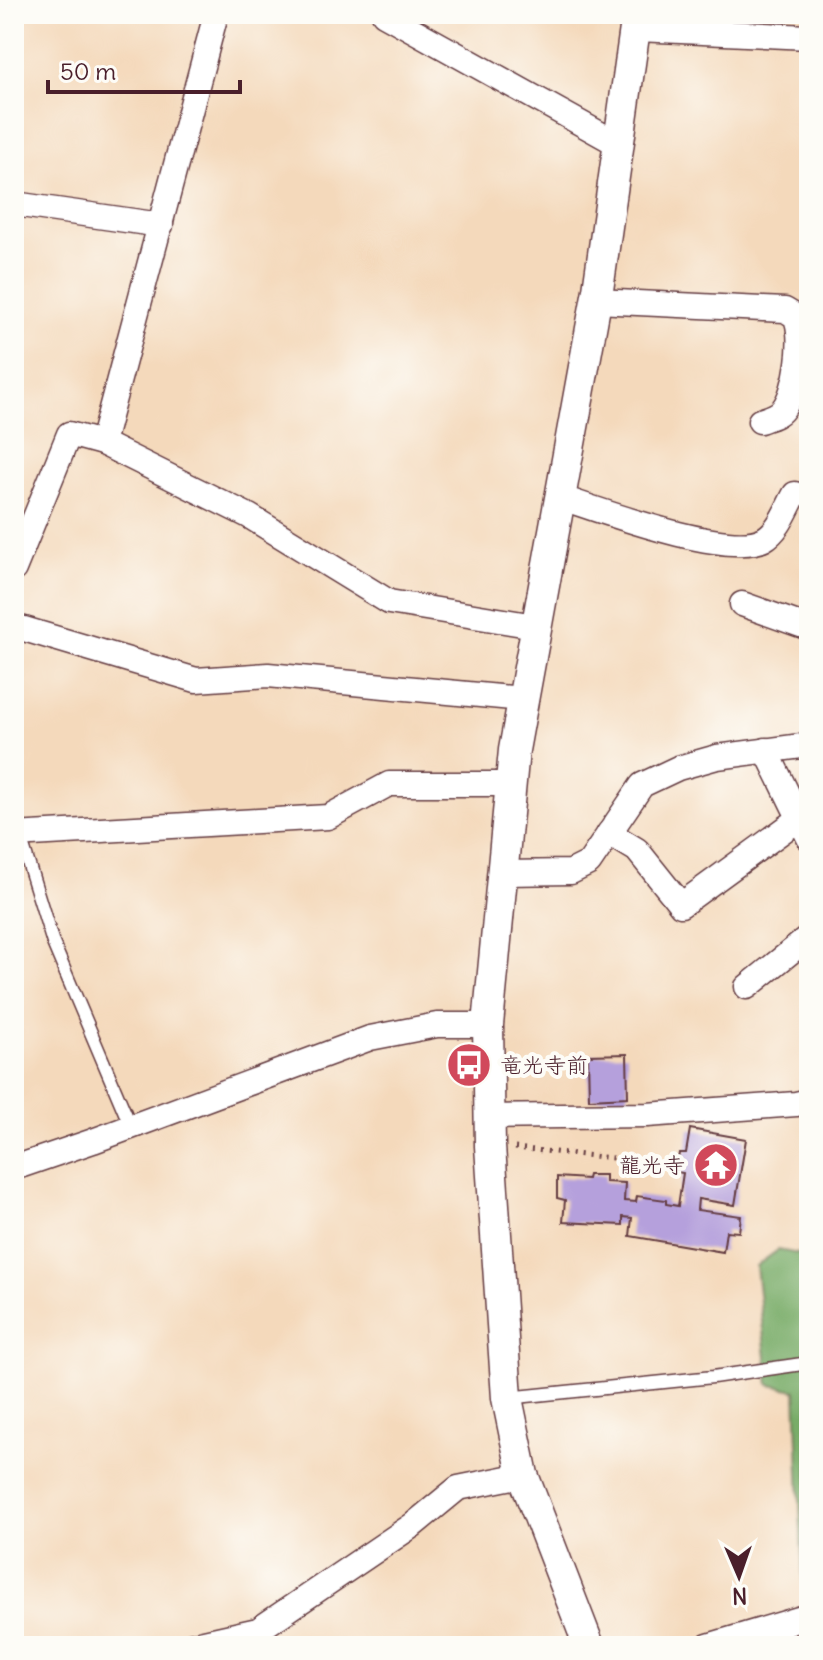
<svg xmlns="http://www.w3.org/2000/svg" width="823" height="1660" viewBox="0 0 823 1660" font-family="Delius,'Klee One',sans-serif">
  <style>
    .forest { fill: #78ac67; stroke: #616649; stroke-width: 2 }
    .building { fill: #b5a0dc }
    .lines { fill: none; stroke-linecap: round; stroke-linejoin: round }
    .service-casing { stroke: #643b41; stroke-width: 15 }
    .minor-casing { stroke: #643b41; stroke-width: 27 }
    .tertiary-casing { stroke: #643b41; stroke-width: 33 }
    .path { stroke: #643b41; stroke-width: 5; stroke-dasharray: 2 6; stroke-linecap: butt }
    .service { stroke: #fff; stroke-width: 12 }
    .minor { stroke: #fff; stroke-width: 24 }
    .tertiary { stroke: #fff; stroke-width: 30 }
    .labels { text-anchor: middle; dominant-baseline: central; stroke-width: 8; stroke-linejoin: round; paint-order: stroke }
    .poi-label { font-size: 22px; fill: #4a1f2b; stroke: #fdfcf7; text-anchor: start }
  </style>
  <rect width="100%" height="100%" fill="#fdfcf7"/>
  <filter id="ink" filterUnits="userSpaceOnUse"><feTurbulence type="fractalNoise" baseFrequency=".0125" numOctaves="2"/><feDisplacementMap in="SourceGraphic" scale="16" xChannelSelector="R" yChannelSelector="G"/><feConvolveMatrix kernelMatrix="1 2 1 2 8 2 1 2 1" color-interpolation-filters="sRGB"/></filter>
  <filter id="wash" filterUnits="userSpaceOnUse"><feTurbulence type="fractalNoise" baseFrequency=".006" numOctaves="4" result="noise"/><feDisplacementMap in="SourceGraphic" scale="32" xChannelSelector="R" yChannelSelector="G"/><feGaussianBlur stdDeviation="1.8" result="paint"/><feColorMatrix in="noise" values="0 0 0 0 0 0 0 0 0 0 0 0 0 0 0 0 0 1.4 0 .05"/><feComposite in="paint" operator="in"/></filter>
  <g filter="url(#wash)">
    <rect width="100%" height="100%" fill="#f4d9bb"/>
    <path class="forest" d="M778,1250L809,1256V1590L803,1586L796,1390L769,1385L756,1266Z"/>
    <g id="blocks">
      <g class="building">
        <path d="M627,1054L628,1097L589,1099L588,1055Z"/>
        <path d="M690,1129L746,1139L735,1205L698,1199L697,1210L741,1216L739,1232L726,1231L723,1252L630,1236L632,1218L623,1217V1225L563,1222L565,1200L557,1198V1177L587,1179L588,1175H605V1182L625,1183L624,1201L636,1202L637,1196L666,1200V1204L678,1206L683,1173L676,1172L679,1153H686Z"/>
      </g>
    </g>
  </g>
  <g filter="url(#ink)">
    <use href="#blocks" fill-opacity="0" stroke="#643b41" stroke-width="2"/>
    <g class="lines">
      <g class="service-casing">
        <g id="service">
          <path d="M19,833L53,943L131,1127"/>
          <path d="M507,1398L713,1377L809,1363"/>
        </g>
      </g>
      <g class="minor-casing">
        <g id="minor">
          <path d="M384,14L618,144"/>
          <path d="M637,29L809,37"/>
          <path d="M14,204L161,225"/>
          <path d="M596,301L785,310L795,316C805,335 797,392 783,409C778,416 768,418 760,421"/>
          <path d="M102,443L216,14"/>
          <path d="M559,497C599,510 728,558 764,539C779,531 787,508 795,494"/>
          <path d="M14,569L69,434L102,443L249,516L389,602L535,626"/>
          <path d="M742,604L809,628"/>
          <path d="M14,626L196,680L268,675L522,699"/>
          <path d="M766,750L809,838"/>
          <path d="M609,833L637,850L681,905L799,819"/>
          <path d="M14,835L328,817L389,784H511"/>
          <path d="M504,873L571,872L589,863L642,785L678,768L717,757L809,745"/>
          <path d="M747,987L809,937"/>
          <path d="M489,1117L647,1115L796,1104L809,1101"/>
          <path d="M14,1168L93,1141L370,1038L437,1025H488"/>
          <path d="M186,1646L258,1630L413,1525L458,1488L523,1475"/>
          <path d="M708,1646L809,1616"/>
        </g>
      </g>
      <g class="tertiary-casing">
        <path id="tertiary" d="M589,1646L523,1475L507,1398L490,1146L488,1025L514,750L598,290L637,14"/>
      </g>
      <path class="path" d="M515,1148L671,1164"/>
      <use href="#service" class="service"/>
      <use href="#minor" class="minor"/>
      <use href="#tertiary" class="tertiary"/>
    </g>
  </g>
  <defs>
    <g id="bus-disc" transform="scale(2.3)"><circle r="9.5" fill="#d1495b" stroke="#fdfcf7"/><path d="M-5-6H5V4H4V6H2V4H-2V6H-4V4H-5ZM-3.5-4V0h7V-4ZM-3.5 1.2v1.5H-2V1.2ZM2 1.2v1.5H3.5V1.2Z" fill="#fff"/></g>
    <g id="temple-disc" transform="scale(2.3)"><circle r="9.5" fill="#d1495b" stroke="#fdfcf7"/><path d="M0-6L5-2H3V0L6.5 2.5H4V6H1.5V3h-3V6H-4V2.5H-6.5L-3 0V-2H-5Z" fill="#fff"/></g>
  </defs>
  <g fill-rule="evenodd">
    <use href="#bus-disc" x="469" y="1065"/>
    <use href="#temple-disc" x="716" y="1165"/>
  </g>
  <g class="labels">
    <g class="poi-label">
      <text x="500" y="1065">竜光寺前</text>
      <text x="685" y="1165" text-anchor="end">龍光寺</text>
    </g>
  </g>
  <rect width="823" height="1660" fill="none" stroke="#fdfcf7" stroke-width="48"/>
  <g transform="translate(739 1576) rotate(178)" stroke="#fdfcf7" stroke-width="6" paint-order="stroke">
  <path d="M0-6L14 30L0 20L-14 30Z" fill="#4a1f2b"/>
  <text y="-12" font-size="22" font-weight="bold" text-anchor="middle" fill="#4a1f2b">N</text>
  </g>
  <path d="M48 80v12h192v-12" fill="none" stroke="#4a1f2b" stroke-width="4"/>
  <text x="60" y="80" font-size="24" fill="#4a1f2b" stroke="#fdfcf7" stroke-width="6" paint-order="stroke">50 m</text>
</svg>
